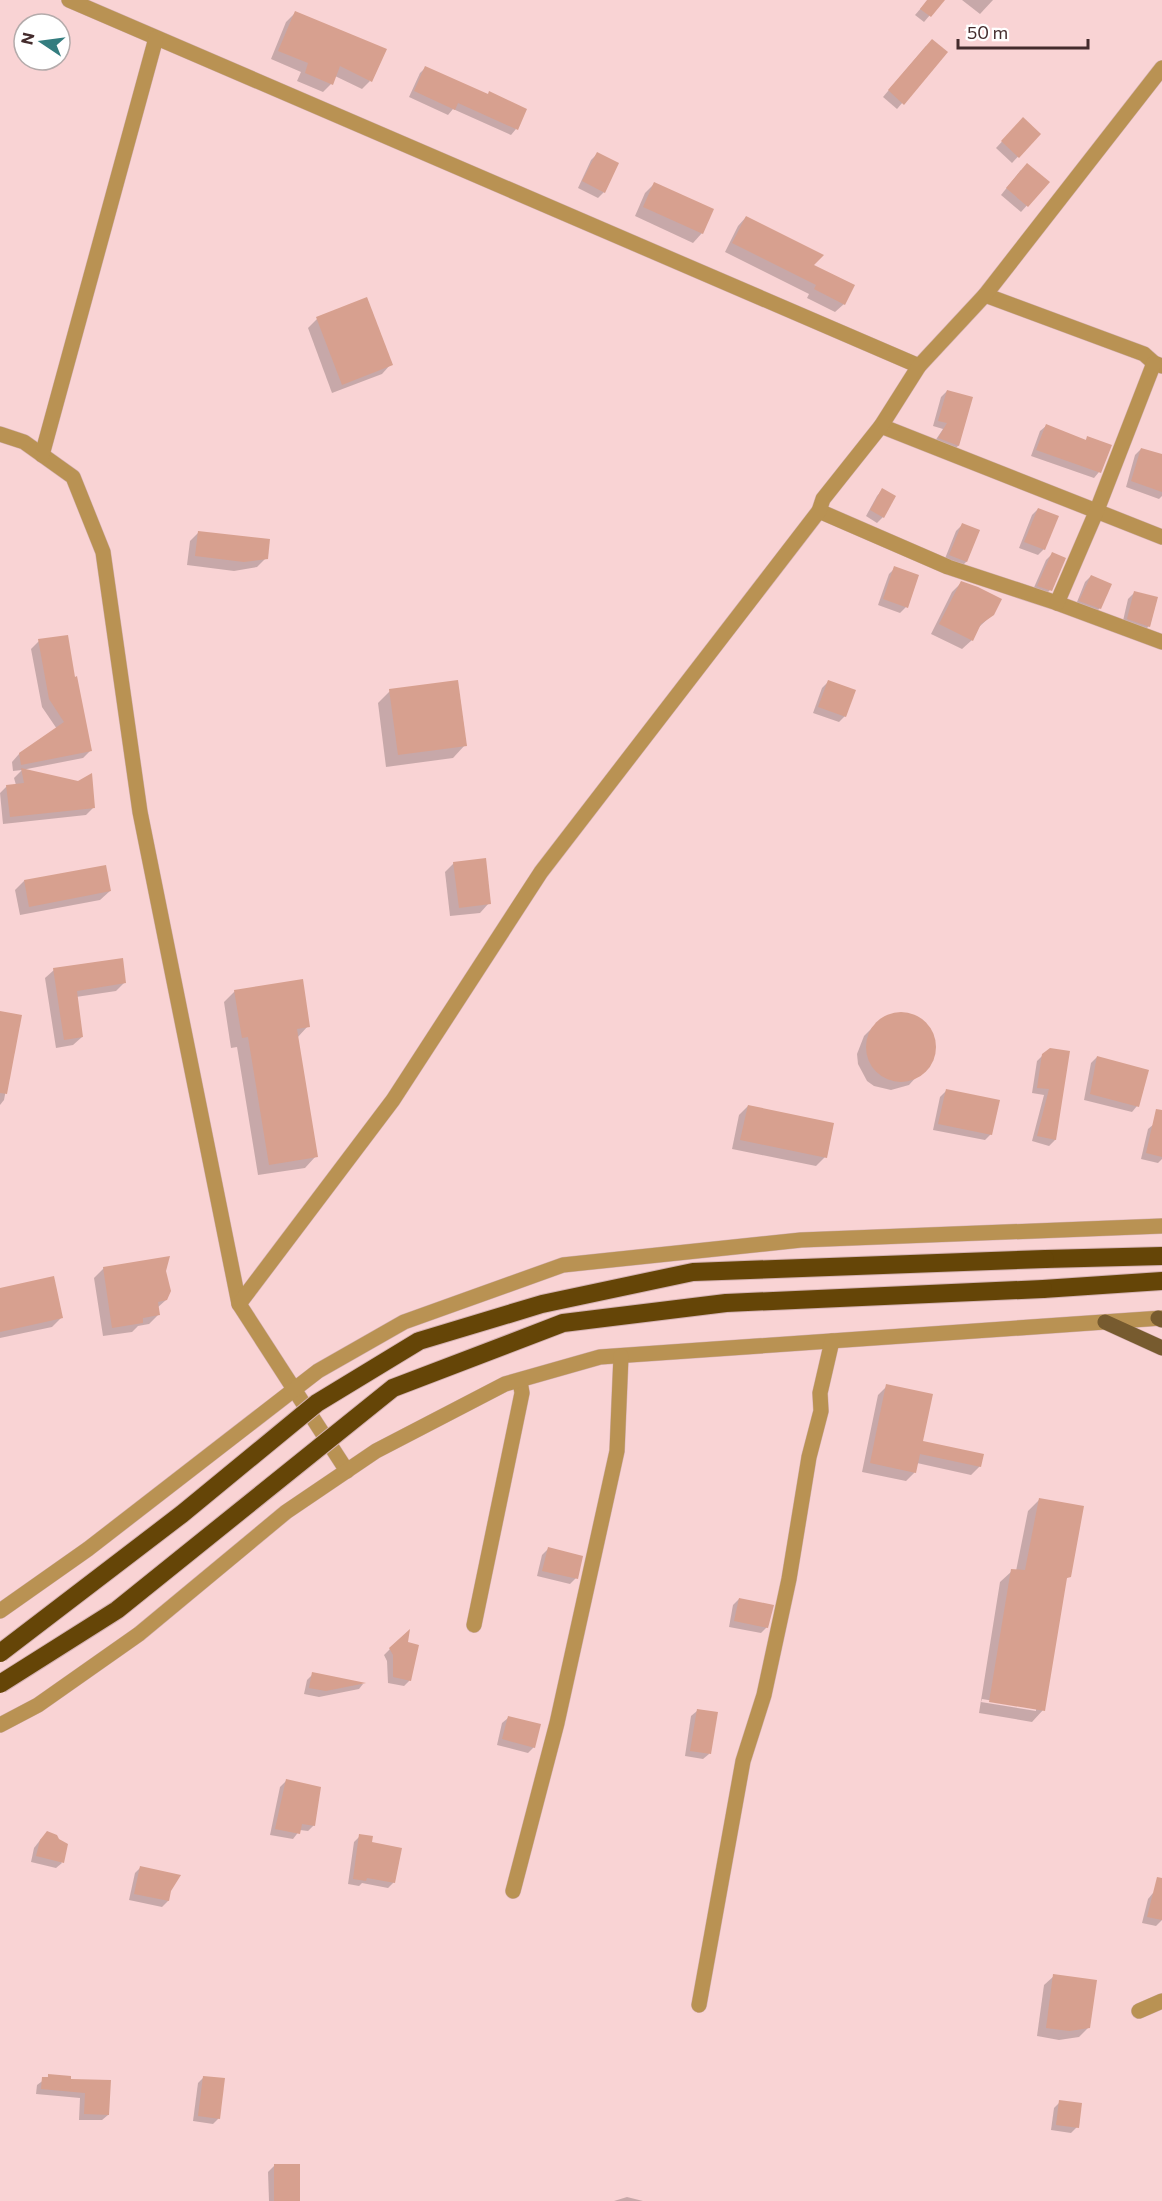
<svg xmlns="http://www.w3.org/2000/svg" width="1162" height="2201" viewBox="0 0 1162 2201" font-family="Commissioner,sans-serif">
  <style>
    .shadow { fill: #0003; fill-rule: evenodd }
    .building { fill: #d7a08f }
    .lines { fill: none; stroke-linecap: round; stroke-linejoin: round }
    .minor-casing { stroke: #d5b2b3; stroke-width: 16 }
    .major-casing { stroke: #d5b2b3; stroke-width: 16 }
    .highway-casing { stroke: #d5b2b3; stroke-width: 20 }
    .minor { stroke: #b99253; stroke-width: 15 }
    .major { stroke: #775b2f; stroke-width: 15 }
    .highway { stroke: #654507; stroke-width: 18 }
    .highway-bridge-casing { stroke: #d5b2b3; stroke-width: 20; stroke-linecap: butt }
    .highway-bridge { stroke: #654507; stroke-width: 18 }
  </style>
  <rect width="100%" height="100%" fill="#f9d3d4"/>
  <g class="shadow">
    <path d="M928,0H943L924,22L915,15Z"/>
    <path d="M962,0H993L980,14Z"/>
    <path d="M295,13L370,81L362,89L335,76L331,84L323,92L297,81L301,72L271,59L286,22Z"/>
    <path d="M926,46L946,52L897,109L883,97Z"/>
    <path d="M425,68L487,95L516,129L511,135L453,109L448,115L409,97L420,73Z"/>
    <path d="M1023,119L1039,134L1012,163L996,148Z"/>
    <path d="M597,154L604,192L598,198L578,188L591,160Z"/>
    <path d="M1021,170L1048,182L1021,212L1001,195Z"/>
    <path d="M654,184L702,233L693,243L635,216L645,193Z"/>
    <path d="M746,217L812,266L844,304L835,312L807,298L809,294L725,252L738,226Z"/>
    <path d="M317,319L391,364L382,374L332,393L308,328Z"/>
    <path d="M947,391L971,399L958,446L952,451L933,444L943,429L933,426L941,397Z"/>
    <path d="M1046,426L1085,441L1088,437L1110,446L1099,472L1094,478L1031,456L1040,431Z"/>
    <path d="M1141,449L1162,456V496L1159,499L1126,487L1135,455Z"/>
    <path d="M882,490L883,517L877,523L866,516L877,496Z"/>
    <path d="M1038,509L1044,549L1038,555L1019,548L1032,515Z"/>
    <path d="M962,525L978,531L966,562L960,568L944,561L956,531Z"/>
    <path d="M199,532L266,558L257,567L234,571L187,565L190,541Z"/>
    <path d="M1052,554L1050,590L1044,596L1032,592L1046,560Z"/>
    <path d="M895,568L906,607L900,613L878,605L889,574Z"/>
    <path d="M1091,576L1100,608L1094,614L1075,607L1085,582Z"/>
    <path d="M961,583L993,614L978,628L972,640L962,649L931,634L952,592Z"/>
    <path d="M1134,593L1149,626L1143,632L1122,625L1128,599Z"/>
    <path d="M39,641L73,678L90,751L83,758L22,770L94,807L86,815L3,824L0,793L7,786L16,785L14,778L22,770L13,771L12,762L19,754L57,729L42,707L31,649Z"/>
    <path d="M828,682L845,716L839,722L813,713L822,688Z"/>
    <path d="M390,691L465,745L453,758L386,767L378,703Z"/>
    <path d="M454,863L489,903L480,913L450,916L445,872Z"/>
    <path d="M24,881L110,891L100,900L20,915L15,890Z"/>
    <path d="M54,970L124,983L116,991L76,997L82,1037L73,1045L56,1048L45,978Z"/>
    <path d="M235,991L308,1026L297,1038L316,1156L305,1168L258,1175L237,1047L231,1048L224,1002Z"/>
    <path d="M0,1013L20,1016L4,1100L0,1105Z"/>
    <path d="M900,1013L919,1019L932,1034L934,1044L930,1061L918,1075L909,1085L891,1090L874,1086L867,1081L858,1064L857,1054L864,1036L874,1026L891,1015Z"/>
    <path d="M1068,1052L1055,1140L1049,1146L1032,1141L1044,1095L1032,1093L1037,1061L1043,1055Z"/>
    <path d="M1097,1057L1137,1106L1132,1112L1084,1100L1091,1063Z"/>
    <path d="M946,1091L991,1134L985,1140L933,1130L940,1097Z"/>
    <path d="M748,1106L825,1157L816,1166L732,1149L739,1115Z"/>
    <path d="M1154,1124L1162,1125V1159L1158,1163L1141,1159L1148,1129Z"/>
    <path d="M104,1268L165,1271L166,1300L157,1308L158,1315L149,1324L138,1326L132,1332L103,1336L94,1278Z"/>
    <path d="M0,1289L62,1317L52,1327L0,1338Z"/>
    <path d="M887,1386L921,1442L980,1466L971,1475L917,1463L915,1472L906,1481L862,1472L878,1395Z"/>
    <path d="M1039,1500L1069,1576L1065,1580L1043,1710L1032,1722L979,1713L1000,1582L1012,1571H1016L1028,1511ZM982,1699L1036,1708V1711L981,1702Z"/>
    <path d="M548,1549L576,1578L570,1584L537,1576L542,1555Z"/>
    <path d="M739,1599L767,1627L761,1633L729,1627L733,1605Z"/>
    <path d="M406,1644L410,1680L404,1686L388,1683L387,1661L384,1655L390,1649Z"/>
    <path d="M313,1674L363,1684L359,1689L319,1697L304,1694L307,1680Z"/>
    <path d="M697,1711L709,1754L703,1759L685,1756L691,1716Z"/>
    <path d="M508,1718L534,1747L528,1753L497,1745L502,1723Z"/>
    <path d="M286,1781L314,1825L308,1831L300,1830L293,1839L270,1835L280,1787Z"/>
    <path d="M360,1836L370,1844L394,1882L388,1888L362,1883L359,1886L348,1884L354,1842Z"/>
    <path d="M41,1839L62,1863L56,1868L31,1862L34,1848Z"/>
    <path d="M140,1868L170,1891L168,1901L162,1907L129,1900L135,1873Z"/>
    <path d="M1153,1893L1162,1902V1920L1156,1926L1142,1923L1148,1899Z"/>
    <path d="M1054,1976L1088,2028L1079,2037L1059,2040L1037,2036L1044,1985Z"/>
    <path d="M49,2076L69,2080L109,2082L108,2115L102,2120H79L80,2098L36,2094L37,2085Z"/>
    <path d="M204,2077L219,2118L213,2124L193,2121L198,2083Z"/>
    <path d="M1060,2102L1077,2127L1071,2133L1051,2130L1054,2108Z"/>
    <path d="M274,2166L298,2201H269L268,2172Z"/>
    <path d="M627,2197L643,2201H614Z"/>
  </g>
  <g class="building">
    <path d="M927,0H945L931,17L920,9Z"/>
    <path d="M295,11L387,49L372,82L340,66L333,85L305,73L308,63L278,51Z"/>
    <path d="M932,39L948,52L904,105L888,90Z"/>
    <path d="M425,66L488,94L489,91L527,109L518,130L458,103L455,110L414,91Z"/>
    <path d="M1023,117L1041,134L1019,158L1001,141Z"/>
    <path d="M597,152L619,163L605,193L582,181Z"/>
    <path d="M1027,163L1050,182L1028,207L1006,188Z"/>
    <path d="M654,182L714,209L703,234L643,207Z"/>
    <path d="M746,216L824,255L814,265L855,285L845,305L814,289L816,285L732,243Z"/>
    <path d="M367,297L393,365L342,385L316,317Z"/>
    <path d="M947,390L973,397L959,446L938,438L947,423L938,421Z"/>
    <path d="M1046,424L1086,440L1087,436L1112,445L1101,473L1036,450Z"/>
    <path d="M1141,448L1162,454V492L1131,481Z"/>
    <path d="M882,488L896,496L884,518L870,510Z"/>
    <path d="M1038,508L1059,516L1045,550L1024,542Z"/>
    <path d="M962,523L980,530L967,562L949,555Z"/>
    <path d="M198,531L270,539L268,559L244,562L195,556Z"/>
    <path d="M1052,552L1066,558L1052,591L1037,586Z"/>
    <path d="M894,566L919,575L908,608L883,599Z"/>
    <path d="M1091,575L1112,584L1101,609L1079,601Z"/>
    <path d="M961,581L978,587L1002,599L994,615L981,624L973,641L939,624Z"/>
    <path d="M1134,591L1158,597L1150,627L1127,619Z"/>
    <path d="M68,635L75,677L77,676L92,751L21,765L19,753L64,722L49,699L38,639Z"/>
    <path d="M458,680L467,746L398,755L389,689Z"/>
    <path d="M828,680L856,690L846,717L818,707Z"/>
    <path d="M21,768L78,781L92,773L95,808L10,817L6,785L24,783Z"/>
    <path d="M486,858L491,904L459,908L453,862Z"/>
    <path d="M106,865L111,891L29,907L24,880Z"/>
    <path d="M123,958L126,983L77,991L83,1037L64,1040L53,968Z"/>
    <path d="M303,979L310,1027L297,1029L318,1157L269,1165L248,1037L242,1038L234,990Z"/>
    <path d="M0,1011L22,1015L7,1094L0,1093Z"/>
    <circle cx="901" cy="1047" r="35"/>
    <path d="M1050,1048L1070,1051L1056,1140L1037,1136L1049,1089L1037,1088L1042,1054Z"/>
    <path d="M1097,1056L1149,1070L1139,1107L1090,1094Z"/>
    <path d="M946,1089L1000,1100L992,1135L938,1124Z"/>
    <path d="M748,1105L834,1123L827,1158L740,1140Z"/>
    <path d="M1156,1109L1162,1110V1157L1146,1153Z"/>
    <path d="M170,1256L166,1271L171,1291L167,1300L158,1302L160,1315L143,1318V1323L112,1328L103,1267Z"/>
    <path d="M54,1276L63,1318L0,1332V1288Z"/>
    <path d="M886,1384L933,1394L923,1441L984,1454L981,1467L920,1454L916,1473L870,1463Z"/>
    <path d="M1039,1498L1084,1506L1071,1577L1067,1578L1045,1711L989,1702L1011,1569L1025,1570Z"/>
    <path d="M548,1547L583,1556L578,1579L542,1571Z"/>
    <path d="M739,1598L774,1605L768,1628L734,1621Z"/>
    <path d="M410,1629L408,1642L419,1645L411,1681L393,1677V1655L389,1648Z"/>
    <path d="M312,1672L366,1683L326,1691L309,1688Z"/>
    <path d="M697,1709L718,1712L711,1754L690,1751Z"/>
    <path d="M508,1716L541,1724L535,1748L502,1739Z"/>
    <path d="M286,1779L321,1787L315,1826L302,1824L300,1834L275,1829Z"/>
    <path d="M47,1831L57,1835L59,1839L68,1844L64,1863L36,1856L40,1840Z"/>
    <path d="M359,1834L373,1836L372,1842L402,1848L395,1883L367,1878L366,1881L353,1879Z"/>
    <path d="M140,1866L181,1875L171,1891L169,1901L134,1894Z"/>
    <path d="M1157,1877L1162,1878V1920L1147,1917Z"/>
    <path d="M1053,1974L1097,1980L1090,2028L1069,2031L1046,2028Z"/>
    <path d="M48,2074L71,2076V2079L111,2080L109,2115L84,2114L85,2093L41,2089L42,2077H48Z"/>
    <path d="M203,2076L225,2078L220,2119L198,2116Z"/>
    <path d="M1059,2100L1082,2103L1079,2128L1056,2125Z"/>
    <rect x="274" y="2164" width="26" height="37"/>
  </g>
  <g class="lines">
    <g class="minor-casing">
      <g id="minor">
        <path d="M69,0L919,366"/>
        <path d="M985,295L1144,354L1154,363L1162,366"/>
        <path d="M881,426L1162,537"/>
        <path d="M0,434L24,442L73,477L103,552L140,812L239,1304L347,1471"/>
        <path d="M42,455L156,38"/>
        <path d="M819,511L948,567L1057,603L1162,642"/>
        <path d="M1057,603L1097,510L1154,363"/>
        <path d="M239,1304L393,1100L541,872L819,511L823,499L881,426L919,366L985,295L1162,68"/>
        <path d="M0,1611L88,1549L318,1371L404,1322L563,1265L801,1240L1162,1226"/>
        <path d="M474,1625L522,1393L520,1381L524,1379"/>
        <path d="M0,1725L38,1705L139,1634L286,1512L376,1451L505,1384L600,1357L1162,1318"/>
        <path d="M513,1891L557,1723L617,1451L621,1356"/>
        <path d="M699,2005L743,1761L764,1695L789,1579L809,1457L821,1411L820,1393L832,1341"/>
        <path d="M1139,2011L1162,2001"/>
      </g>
    </g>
    <g class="major-casing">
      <g id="major">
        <path d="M1158,1318L1162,1320"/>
        <path d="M1105,1322L1162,1348"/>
      </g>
    </g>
    <g class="highway-casing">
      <g id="highway">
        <path d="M1045,1259L1162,1256"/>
        <path d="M1043,1289L1162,1281"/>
      </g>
    </g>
    <use href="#minor" class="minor"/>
    <use href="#major" class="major"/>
    <use href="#highway" class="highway"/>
    <g class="highway-bridge-casing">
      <g id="highway-bridge">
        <path d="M0,1653L182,1514L317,1403L419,1341L542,1304L693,1272L1045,1259"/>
        <path d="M0,1684L117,1610L393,1388L563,1323L726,1303L1043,1289"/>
      </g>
    </g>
    <use href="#highway-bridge" class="highway-bridge"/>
  </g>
  <g transform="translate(42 42) rotate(283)"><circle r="28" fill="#ffffff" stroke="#b4abab" stroke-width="1.5"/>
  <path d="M0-4.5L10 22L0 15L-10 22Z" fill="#347d7f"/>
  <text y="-9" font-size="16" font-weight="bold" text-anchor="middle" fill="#442c2d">N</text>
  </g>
  <path d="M958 39v9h130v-9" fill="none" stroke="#442c2d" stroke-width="3"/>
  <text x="967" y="39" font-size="18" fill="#442c2d" stroke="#ffffff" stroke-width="4.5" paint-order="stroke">50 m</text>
</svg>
